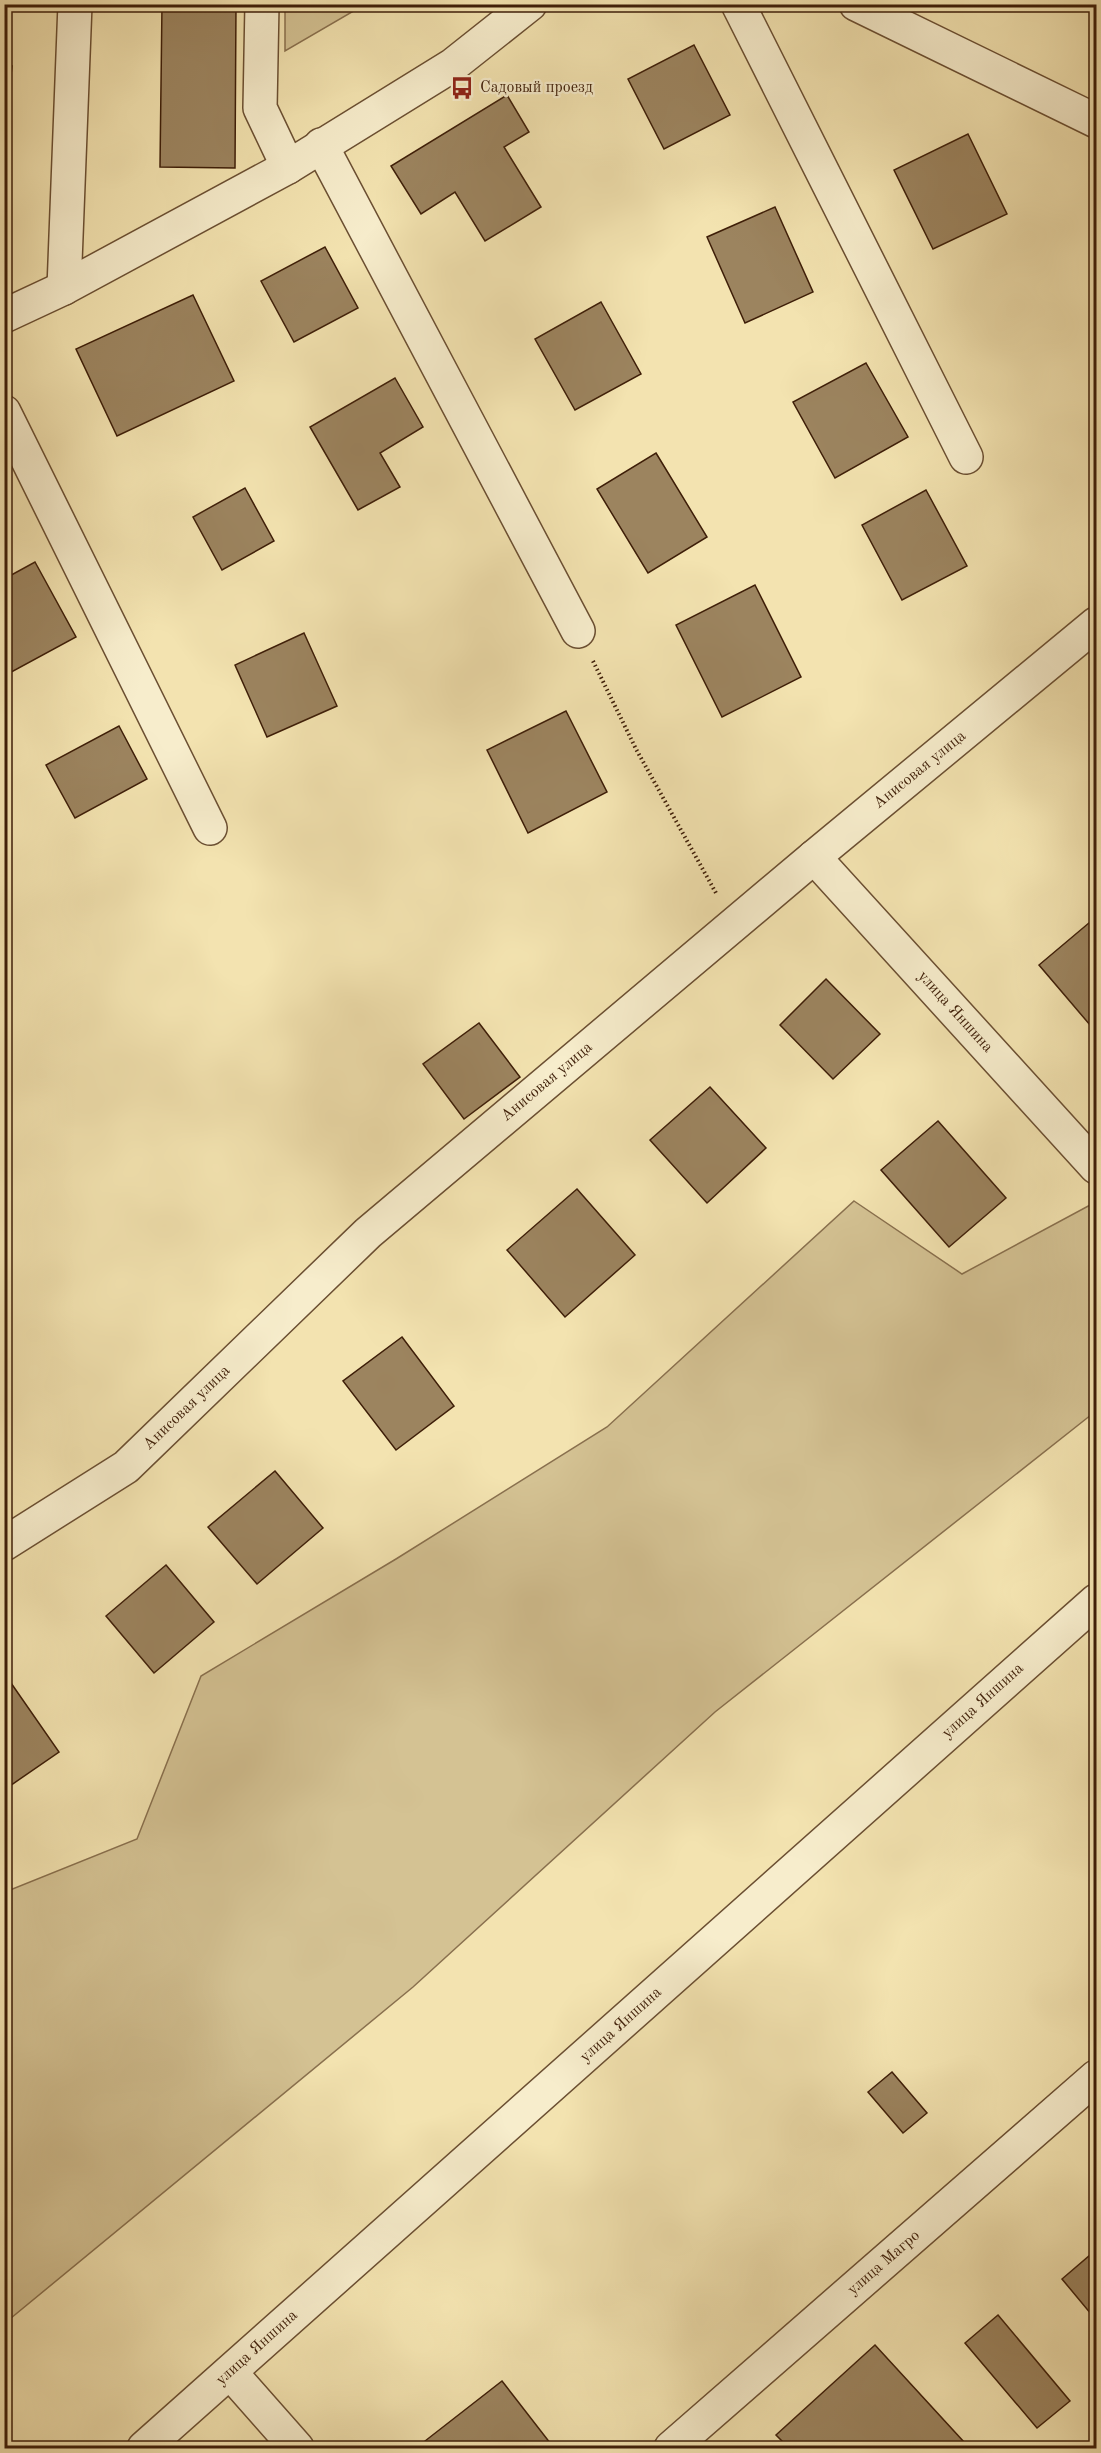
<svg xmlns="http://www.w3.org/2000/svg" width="1101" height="2453" viewBox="0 0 1101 2453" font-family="'Old Standard TT',serif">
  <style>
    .green { fill: #d4c293; stroke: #89704e; stroke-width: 1.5 }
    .building { fill: #9c845f; stroke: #3e1e08; stroke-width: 1.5 }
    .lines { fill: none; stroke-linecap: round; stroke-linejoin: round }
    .minor-casing { stroke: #6b4f32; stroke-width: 36 }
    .path { stroke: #3e1e08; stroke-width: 4; stroke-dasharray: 1.5 3; stroke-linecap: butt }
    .minor { stroke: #f7edcc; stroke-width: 33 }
    .labels { text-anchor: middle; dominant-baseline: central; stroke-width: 4.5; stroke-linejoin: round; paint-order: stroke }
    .poi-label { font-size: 16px; fill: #3e1e08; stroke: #f7edcc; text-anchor: start }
    .street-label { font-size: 16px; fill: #3e1e08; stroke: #f7edcc }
  </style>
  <rect width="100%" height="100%" fill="#f3e3b0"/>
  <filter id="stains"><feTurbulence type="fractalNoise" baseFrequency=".00333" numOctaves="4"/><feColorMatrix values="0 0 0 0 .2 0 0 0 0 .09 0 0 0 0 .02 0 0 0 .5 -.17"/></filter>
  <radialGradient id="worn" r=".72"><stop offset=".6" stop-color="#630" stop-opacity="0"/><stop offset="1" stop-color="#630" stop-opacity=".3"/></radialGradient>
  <g class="green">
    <path d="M285,5V4L364,5L285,51Z"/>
    <path d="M854,1201L962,1274L1092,1204L1096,1209V1411L715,1712L413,1987L5,2323V1892L137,1839L201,1676L396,1559L607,1427Z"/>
  </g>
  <g class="building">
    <path d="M162,4H236L235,168L160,167Z"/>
    <path d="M694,45L730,115L664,149L628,79Z"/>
    <path d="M4,66H12L4,137Z"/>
    <path d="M507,95L529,132L504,147L541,207L485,241L455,192L421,214L391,166Z"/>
    <path d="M968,134L1007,214L933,249L894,170Z"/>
    <path d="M775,207L813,292L745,323L707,237Z"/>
    <path d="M325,247L358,308L294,342L261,281Z"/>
    <path d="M193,295L234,381L117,436L76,349Z"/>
    <path d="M601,302L641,374L575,410L535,339Z"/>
    <path d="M866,363L908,437L835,478L793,402Z"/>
    <path d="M395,378L423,427L380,453L400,487L358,510L310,427Z"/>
    <path d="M656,453L707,537L648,573L597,489Z"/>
    <path d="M245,488L274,541L222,570L193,517Z"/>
    <path d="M926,490L967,566L902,600L862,525Z"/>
    <path d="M35,562L76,637L4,676V579Z"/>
    <path d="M755,585L801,677L722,717L676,625Z"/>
    <path d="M304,633L337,706L267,737L235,665Z"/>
    <path d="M566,711L607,792L528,833L487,750Z"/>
    <path d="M119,726L147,779L75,818L46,765Z"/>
    <path d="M1096,917V1032L1039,965Z"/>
    <path d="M826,979L880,1034L833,1079L780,1025Z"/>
    <path d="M479,1023L520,1077L464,1119L423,1064Z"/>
    <path d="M710,1087L766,1148L707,1203L650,1140Z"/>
    <path d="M938,1121L1006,1198L949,1247L881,1170Z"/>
    <path d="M577,1189L635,1255L565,1317L507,1250Z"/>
    <path d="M402,1337L454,1406L396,1450L343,1381Z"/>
    <path d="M275,1471L323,1528L257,1584L208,1527Z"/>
    <path d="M166,1565L214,1622L154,1673L106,1616Z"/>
    <path d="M11,1683L59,1752L4,1790V1688Z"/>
    <path d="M892,2072L927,2113L903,2133L868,2092Z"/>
    <path d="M1096,2250V2320L1062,2279Z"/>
    <path d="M998,2315L1070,2401L1037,2428L965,2343Z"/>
    <path d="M875,2345L964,2442L957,2448H789L776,2435Z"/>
    <path d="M502,2381L554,2448H431L425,2441Z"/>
  </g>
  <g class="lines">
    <g class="minor-casing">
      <g id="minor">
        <path d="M262,4L260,108L288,167"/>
        <path d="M738,4L966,457"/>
        <path d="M856,4L1096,121"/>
        <path d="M321,145L578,631"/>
        <path d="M64,288L75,4"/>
        <path d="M4,316L64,288L288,167L453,65L530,4"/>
        <path d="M4,412L210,828"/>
        <path d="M814,857L1096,1167"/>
        <path d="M4,1544L126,1467L368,1233L814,857L1096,624"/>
        <path d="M230,2372L297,2448"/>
        <path d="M144,2448L1096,1601"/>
        <path d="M671,2448L1096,2077"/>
      </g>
    </g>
    <path class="path" d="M593,661L636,749L716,893"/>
    <use href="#minor" class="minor"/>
  </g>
  <defs>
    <g id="bus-bare" transform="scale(1.8)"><path d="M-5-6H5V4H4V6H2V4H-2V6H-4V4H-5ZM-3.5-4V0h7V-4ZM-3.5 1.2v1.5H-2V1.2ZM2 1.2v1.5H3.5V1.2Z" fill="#8f2418" stroke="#f7edcc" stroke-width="2.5" paint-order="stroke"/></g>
  </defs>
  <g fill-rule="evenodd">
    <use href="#bus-bare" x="462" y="88"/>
  </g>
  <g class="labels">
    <g class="poi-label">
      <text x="480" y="88">Садовый проезд</text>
    </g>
    <g class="street-label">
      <text transform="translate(920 770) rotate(-39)">Анисовая улица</text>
      <text transform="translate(955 1012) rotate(48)">улица Яншина</text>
      <text transform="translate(547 1082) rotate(-40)">Анисовая улица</text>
      <text transform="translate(187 1408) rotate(-44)">Анисовая улица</text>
      <text transform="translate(983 1701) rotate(-42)">улица Яншина</text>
      <text transform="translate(621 2025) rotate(-42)">улица Яншина</text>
      <text transform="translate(884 2263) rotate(-41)">улица Магро</text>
      <text transform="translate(257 2348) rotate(-42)">улица Яншина</text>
    </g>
  </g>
  <rect width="1101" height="2453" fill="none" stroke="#f3e3b0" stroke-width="24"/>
  <rect x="6" y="6" width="1089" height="2441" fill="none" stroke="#3e1e08" stroke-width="3"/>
  <rect x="12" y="12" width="1077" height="2429" fill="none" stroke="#3e1e08" stroke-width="1.5"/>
  <rect width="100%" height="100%" filter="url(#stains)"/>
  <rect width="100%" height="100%" fill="url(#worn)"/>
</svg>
